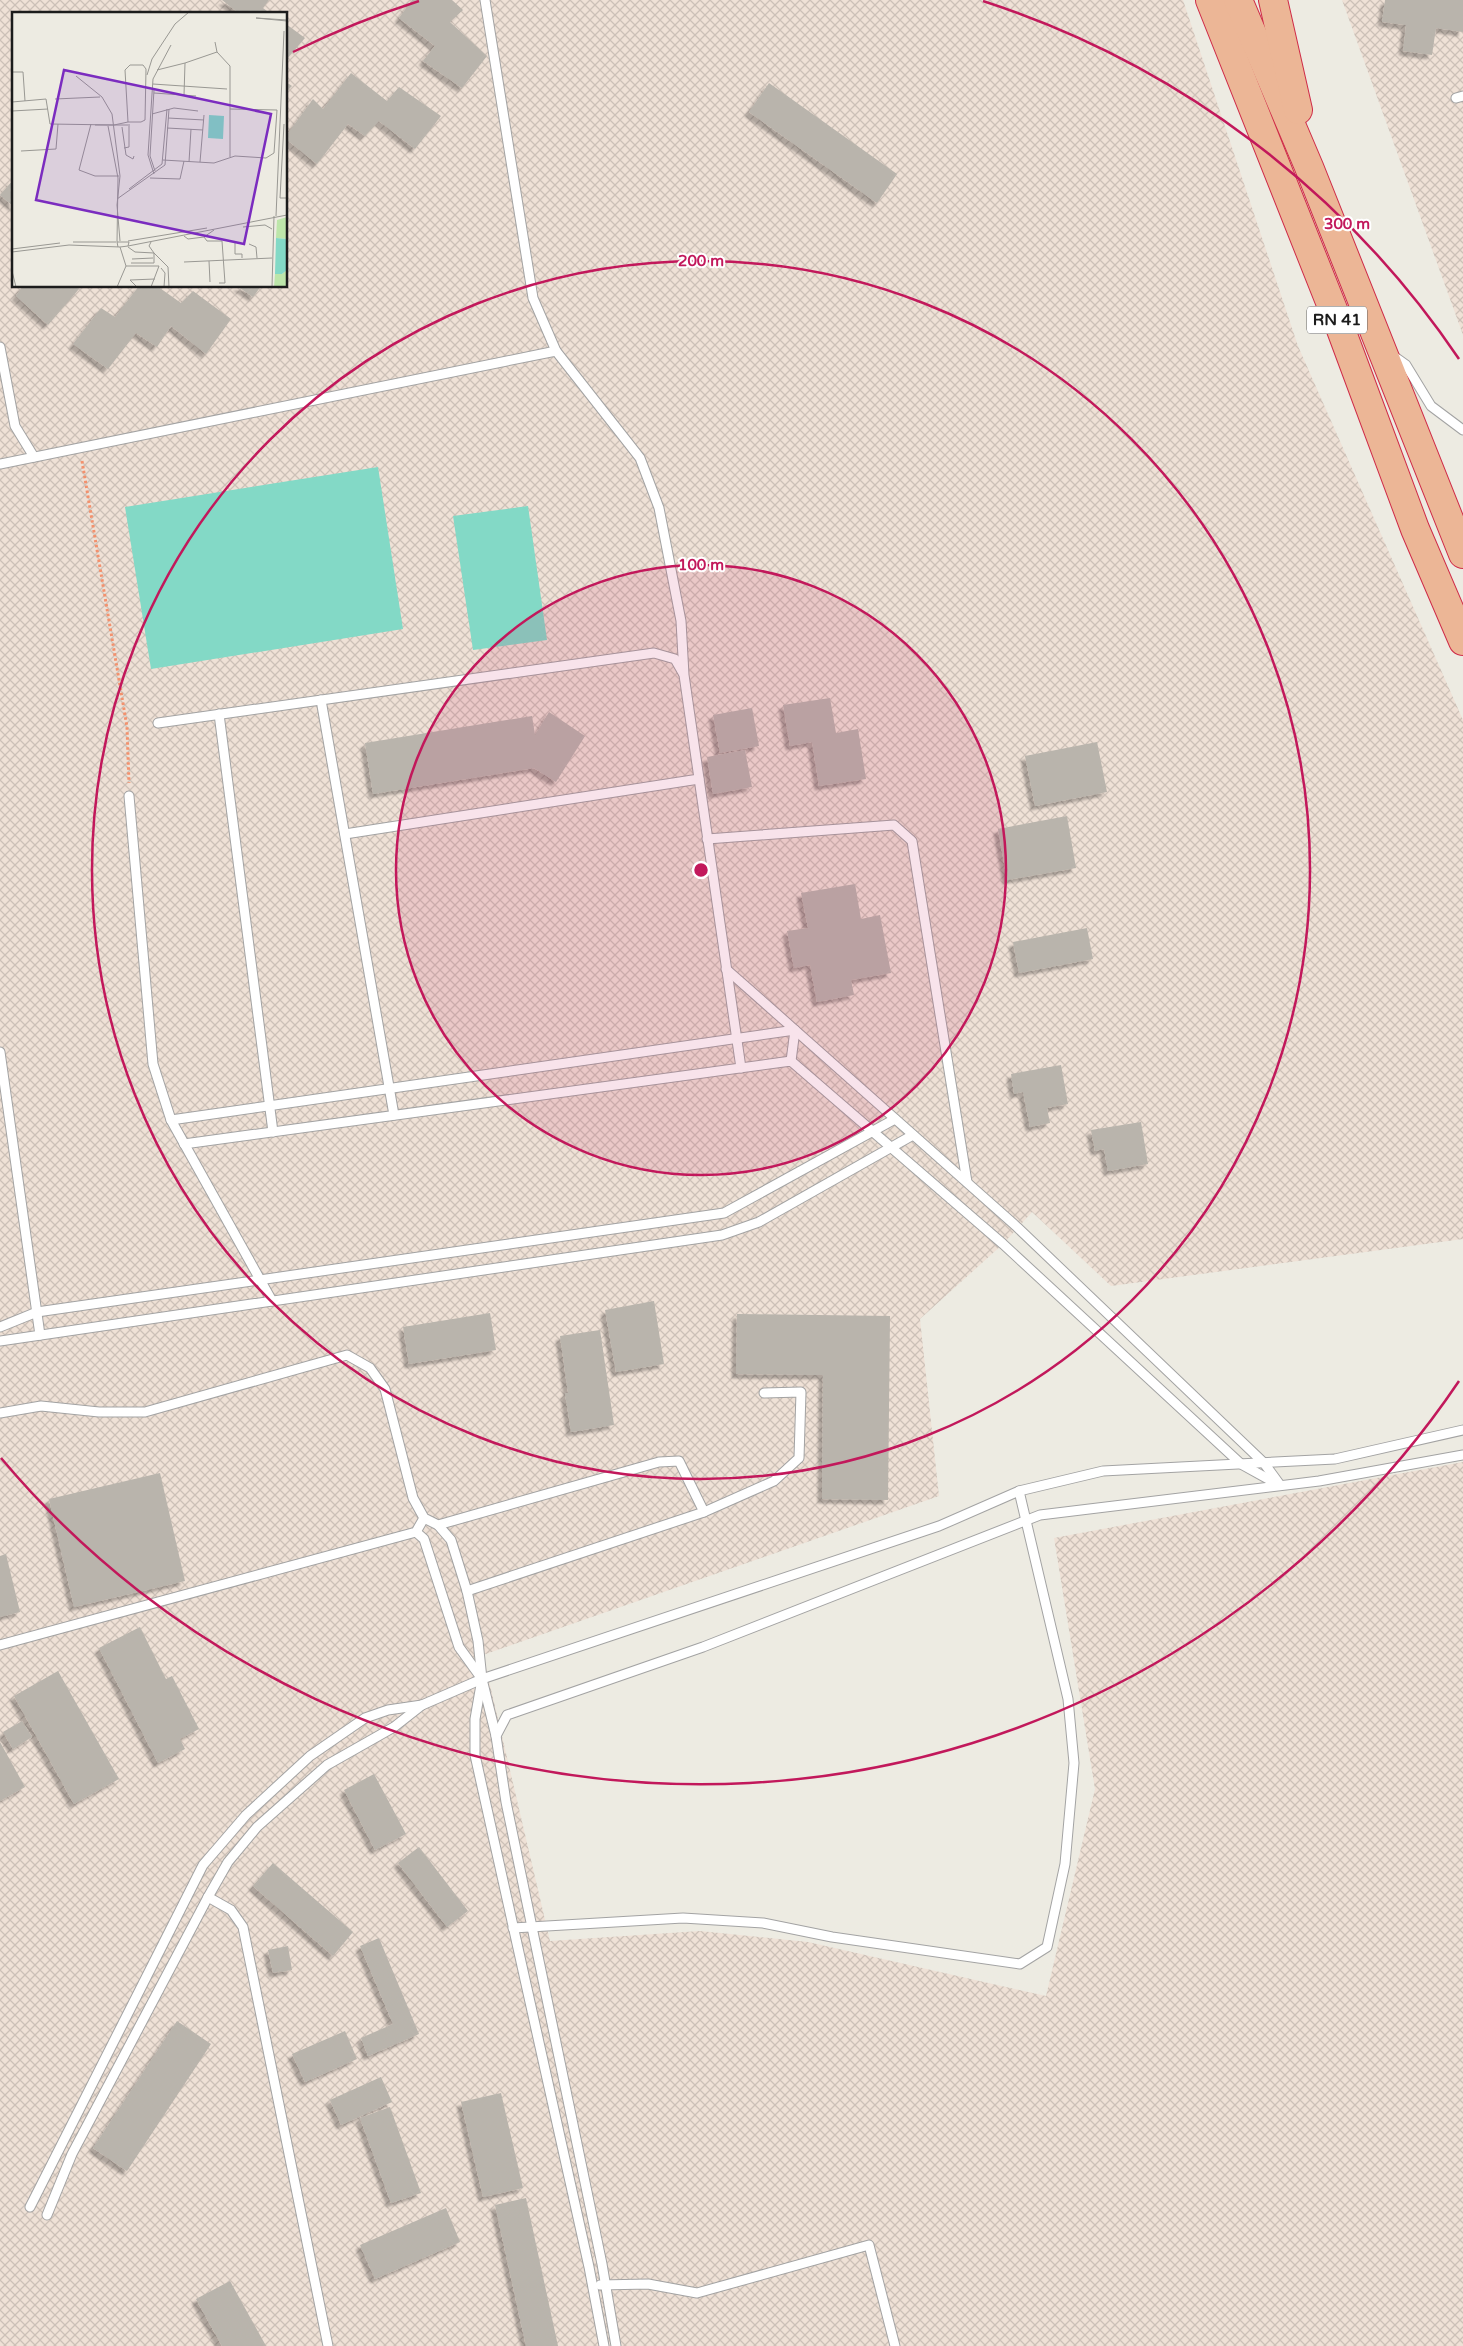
<svg xmlns="http://www.w3.org/2000/svg" width="1463" height="2346" viewBox="0 0 1463 2346" font-family="'Varela Round',sans-serif">
  <style>
    .military { fill: url(#military-cross-hatch); fill-rule: evenodd }
    .pitch { fill: #83d9c6 }
    .building { fill: #b9b4ac; filter: url(#shadow) }
    .lines { fill: none; stroke-linecap: round; stroke-linejoin: round }
    .service-casing { stroke: #a3a3a3; stroke-width: 11 }
    .trunk-casing { stroke: #cf2b48; stroke-width: 30 }
    .path { stroke: #f3916d; stroke-width: 3; stroke-dasharray: 2.5 2.5; stroke-linecap: butt }
    .service { stroke: #fff; stroke-width: 9 }
    .trunk { stroke: #ecb696; stroke-width: 28 }
    .ring { fill: none; stroke: #c2185b; stroke-width: 2.5 }
    .labels { text-anchor: middle; dominant-baseline: central; stroke-width: 4; stroke-linejoin: round; paint-order: stroke }
    .shield { fill: #fff; stroke: #606060; stroke-width: 1 }
    .shield-label { font-size: 16px; font-weight: bold; fill: #1c1c1c }
    .inset-road { fill: none; stroke: #999893; stroke-width: 1 }
    .view { fill: #7b2cbf; fill-opacity: 0.15; stroke: #7b2cbf; stroke-width: 2.5 }
    .inset-edge { fill: none; stroke: #1c1c1c; stroke-width: 2.5 }
    .centre { fill: #c2185b; stroke: #fff; stroke-width: 2.5 }
    .ring-label { font-size: 15px; text-anchor: middle; font-weight: bold; fill: #c2185b; stroke: #fff; stroke-width: 4; stroke-linejoin: round; paint-order: stroke }
  </style>
  <defs>
    <pattern id="military-cross-hatch" width="8" height="8" patternUnits="userSpaceOnUse" patternTransform="scale(1.25)"><rect width="8" height="8" fill="#efe1d6"/><path d="M0 0l8 8M0 8l8-8" fill="none" stroke="#ccc0b7"/></pattern>
    <filter id="shadow"><feDropShadow dx="-4.5" dy="4.5" stdDeviation="1" flood-color="#0004"/></filter>
  </defs>
  <rect width="100%" height="100%" fill="#edebe2"/>
  <g class="military">
    <path d="M0,0H1183L1298,346L1463,720V1239L1111,1286L1032,1212L1003,1244L920,1319L939,1496L483,1655L550,1941L700,1931L808,1942L1046,1996L1095,1789L1054,1538L1463,1462V2346H0ZM14,14H286V286H14Z"/>
    <path d="M1342,0H1463V335Z"/>
  </g>
  <g class="pitch">
    <path d="M378,467L403,629L151,669L125,507Z"/>
    <path d="M528,506L547,640L473,650L453,516Z"/>
  </g>
  <g class="building">
    <path d="M222,0H269L263,8L271,14H240Z"/>
    <path d="M412,0H452L463,10L450,22L487,56L462,88L423,61L435,46L399,18Z"/>
    <path d="M1385,0H1463V32L1436,28L1432,55L1403,51L1406,25L1382,22Z"/>
    <path d="M286,24L305,38L286,60Z"/>
    <path d="M351,73L387,101L399,87L441,116L415,149L379,121L365,136L348,124L317,164L286,139V136L313,99L323,109Z"/>
    <path d="M286,82L292,86L286,92Z"/>
    <path d="M769,83L897,174L877,203L749,112Z"/>
    <path d="M14,179V207L0,195Z"/>
    <path d="M23,286H74L79,289L48,325L16,296Z"/>
    <path d="M139,286H157L181,303L193,291L231,319L206,354L171,326L157,347L136,333L108,369L73,344L101,308L115,317Z"/>
    <path d="M237,286H261L253,297Z"/>
    <path d="M830,698L836,733L858,729L866,779L819,786L812,742L790,746L783,705Z"/>
    <path d="M752,708L759,746L720,753L713,715Z"/>
    <path d="M549,712L585,736L556,782L534,768L373,794L365,743L532,716L535,735Z"/>
    <path d="M1097,742L1107,792L1035,806L1025,756Z"/>
    <path d="M745,750L752,787L713,794L707,757Z"/>
    <path d="M1067,816L1076,868L1007,880L998,829Z"/>
    <path d="M855,884L861,919L880,915L891,973L851,980L854,995L817,1002L810,965L794,968L787,931L808,928L801,893Z"/>
    <path d="M1087,928L1093,959L1019,973L1013,942Z"/>
    <path d="M1061,1065L1068,1104L1047,1108L1050,1123L1030,1127L1023,1092L1014,1094L1011,1074Z"/>
    <path d="M1141,1122L1148,1164L1108,1171L1104,1149L1095,1151L1091,1130Z"/>
    <path d="M654,1301L664,1364L616,1372L605,1310Z"/>
    <path d="M490,1313L496,1350L409,1364L403,1327Z"/>
    <path d="M737,1314L890,1316L888,1500L822,1499L823,1375L736,1374Z"/>
    <path d="M600,1330L614,1425L571,1432L565,1393H568L560,1336Z"/>
    <path d="M160,1473L185,1581L74,1607L49,1499Z"/>
    <path d="M6,1554L20,1612L0,1617V1556Z"/>
    <path d="M140,1627L166,1679L172,1676L199,1729L180,1739L185,1749L158,1763L99,1648Z"/>
    <path d="M58,1671L119,1779L74,1804L14,1696Z"/>
    <path d="M22,1721L32,1737L13,1749L3,1732Z"/>
    <path d="M0,1742L25,1787L0,1801Z"/>
    <path d="M374,1774L406,1834L375,1850L344,1790Z"/>
    <path d="M419,1847L468,1911L447,1927L398,1863Z"/>
    <path d="M273,1863L353,1932L333,1956L253,1886Z"/>
    <path d="M379,1938L419,2034L368,2056L361,2038L393,2024L360,1946Z"/>
    <path d="M288,1946L292,1970L273,1973L268,1950Z"/>
    <path d="M177,2021L211,2044L127,2171L93,2148Z"/>
    <path d="M345,2031L357,2059L305,2082L292,2054Z"/>
    <path d="M381,2077L392,2102L341,2125L330,2100Z"/>
    <path d="M501,2093L523,2188L483,2197L461,2102Z"/>
    <path d="M390,2107L421,2193L391,2203L360,2118Z"/>
    <path d="M526,2198L558,2346H526L495,2205Z"/>
    <path d="M446,2208L460,2242L375,2279L360,2245Z"/>
    <path d="M230,2281L266,2346H222L196,2299Z"/>
  </g>
  <g class="lines">
    <g class="service-casing">
      <g id="service">
        <path d="M485,0L533,298L556,351L640,458L659,508L681,621L684,675L741,1068"/>
        <path d="M1456,98L1463,96"/>
        <path d="M0,347L15,426L34,457"/>
        <path d="M1392,355L1406,365L1431,406L1463,430"/>
        <path d="M0,464L556,351"/>
        <path d="M321,700L394,1115"/>
        <path d="M219,714L273,1132"/>
        <path d="M158,723L654,653L675,659L683,673"/>
        <path d="M129,796L153,1064L171,1120L272,1301"/>
        <path d="M345,834L699,779"/>
        <path d="M707,839L894,825L912,841L967,1182"/>
        <path d="M726,969L795,1030L791,1061"/>
        <path d="M0,1052L40,1335"/>
        <path d="M171,1120L795,1030L1017,1227L1264,1463L1280,1485"/>
        <path d="M184,1144L791,1061L1003,1244L1241,1464L1277,1484"/>
        <path d="M0,1327L37,1312L724,1213L895,1119"/>
        <path d="M0,1341L722,1235L759,1222L913,1135"/>
        <path d="M0,1413L41,1406L99,1412H145L347,1355L370,1368L385,1389L413,1498L424,1518L438,1525L659,1462L679,1461L704,1512"/>
        <path d="M438,1525L451,1540L467,1591L478,1641L482,1679L496,1736L506,1802L602,2264L616,2346"/>
        <path d="M416,1532L424,1539L459,1647L482,1679L475,1719V1755L589,2267L604,2346"/>
        <path d="M467,1591L704,1512L774,1481L799,1458L801,1392L764,1393"/>
        <path d="M0,1645L416,1532L424,1518"/>
        <path d="M496,1736L507,1715L703,1647L1040,1515L1319,1481L1463,1455"/>
        <path d="M208,1897L231,1910L243,1927L328,2346"/>
        <path d="M513,1928L683,1918L763,1923L832,1937L1020,1964L1047,1947L1065,1864L1074,1763L1068,1699L1019,1491"/>
        <path d="M30,2207L203,1865L246,1815L310,1756L365,1718L388,1710L422,1705"/>
        <path d="M47,2215L72,2154L208,1897L228,1862L257,1827L327,1765L394,1727L422,1705L482,1679L939,1526L1019,1491L1103,1471L1335,1459L1463,1430"/>
        <path d="M600,2285L648,2284L697,2293L869,2245L895,2346"/>
      </g>
    </g>
    <g class="trunk-casing">
      <g id="trunk">
        <path d="M1210,0L1340,327L1415,529L1463,641"/>
        <path d="M1238,0L1309,167L1463,554"/>
        <path d="M1273,0L1298,110"/>
      </g>
    </g>
    <path class="path" d="M82,461L127,727L129,783"/>
    <use href="#service" class="service"/>
    <use href="#trunk" class="trunk"/>
  </g>
  <circle cx="701" cy="870" r="305" fill="#c2185b" fill-opacity=".12"/>
  <g class="ring">
    <circle cx="701" cy="870" r="305"/>
    <circle cx="701" cy="870" r="609"/>
    <path d="M1459 1381A914 914 0 0 1 1 1458M293 52A914 914 0 0 1 419 1M983 1A914 914 0 0 1 1459 359"/>
  </g>
  <g class="labels">
    <rect class="shield" x="1307" y="306.5" width="60" height="27" rx="4"/>
    <g class="shield-label">
      <text x="1337" y="320">RN 41</text>
    </g>
  </g>
  <g transform="translate(12 12)">
    <rect width="275" height="275" fill="#edebe2"/>
    <path d="M275,205V227L264,226L265,208ZM275,258V275H262L263,262H270Z" fill="#bde6aa"/>
    <path d="M197,103L212,104L211,127L196,126ZM264,226L275,227V258L270,262H263Z" fill="#83d9c6"/>
    <path class="inset-road" d="M275,8L244,6L275,9M203,30L205,40L218,54V145M173,51L205,40M118,53H131L134,57L133,108L129,110H116L113,58ZM145,58L173,51L172,83M0,60H11L13,89M135,63L140,47L163,12L177,0M64,64L90,85L100,102L108,164L105,193L108,229M141,72L215,77M142,78L138,144L143,159M142,81L184,84M43,87L88,85M0,90L34,87L38,112L102,113L116,110M0,99L36,97M140,102L162,96L186,99M156,106L192,108M79,112L67,158L83,164H107M272,112L268,186H275M83,113H116M96,114L106,166L105,230M110,115L114,143L121,147L122,144M155,116L191,118M112,136L117,135V112M9,139L44,137L46,112M151,148L202,151L223,144L254,146L262,141L265,98L218,97M177,150L179,117M188,150L192,103M142,162L136,143L141,67L159,33M138,166L168,167L172,149M117,177L150,152L155,97M105,187L153,153L157,97M264,204L272,19M231,215L253,213L260,217M172,224L176,227L192,225L202,218M192,225L195,229H210L213,271H207M116,229L195,216M223,229V242H230V246M61,230H104M237,232L244,235L245,246M116,234L275,203M116,235L123,240L142,241L137,234L139,230M0,237L48,231M0,240L57,233L108,235L116,234L117,230H105L106,235M142,241L156,255L157,275M120,247L141,246M197,249L198,270M172,250L260,246M119,251H142V241M114,254H147L139,275M149,256L153,261L152,275M0,259L4,275M105,275L114,254L108,235M125,275L118,268L143,267M260,275L262,204"/>
    <path class="view" d="M52,58L259,102L232,232L24,188Z"/>
    <rect width="275" height="275" class="inset-edge"/>
  </g>
  <circle cx="701" cy="870" r="8" class="centre"/>
  <g class="ring-label">
    <text x="1347" y="229">300 m</text>
    <text x="701" y="266">200 m</text>
    <text x="701" y="570">100 m</text>
  </g>
</svg>
